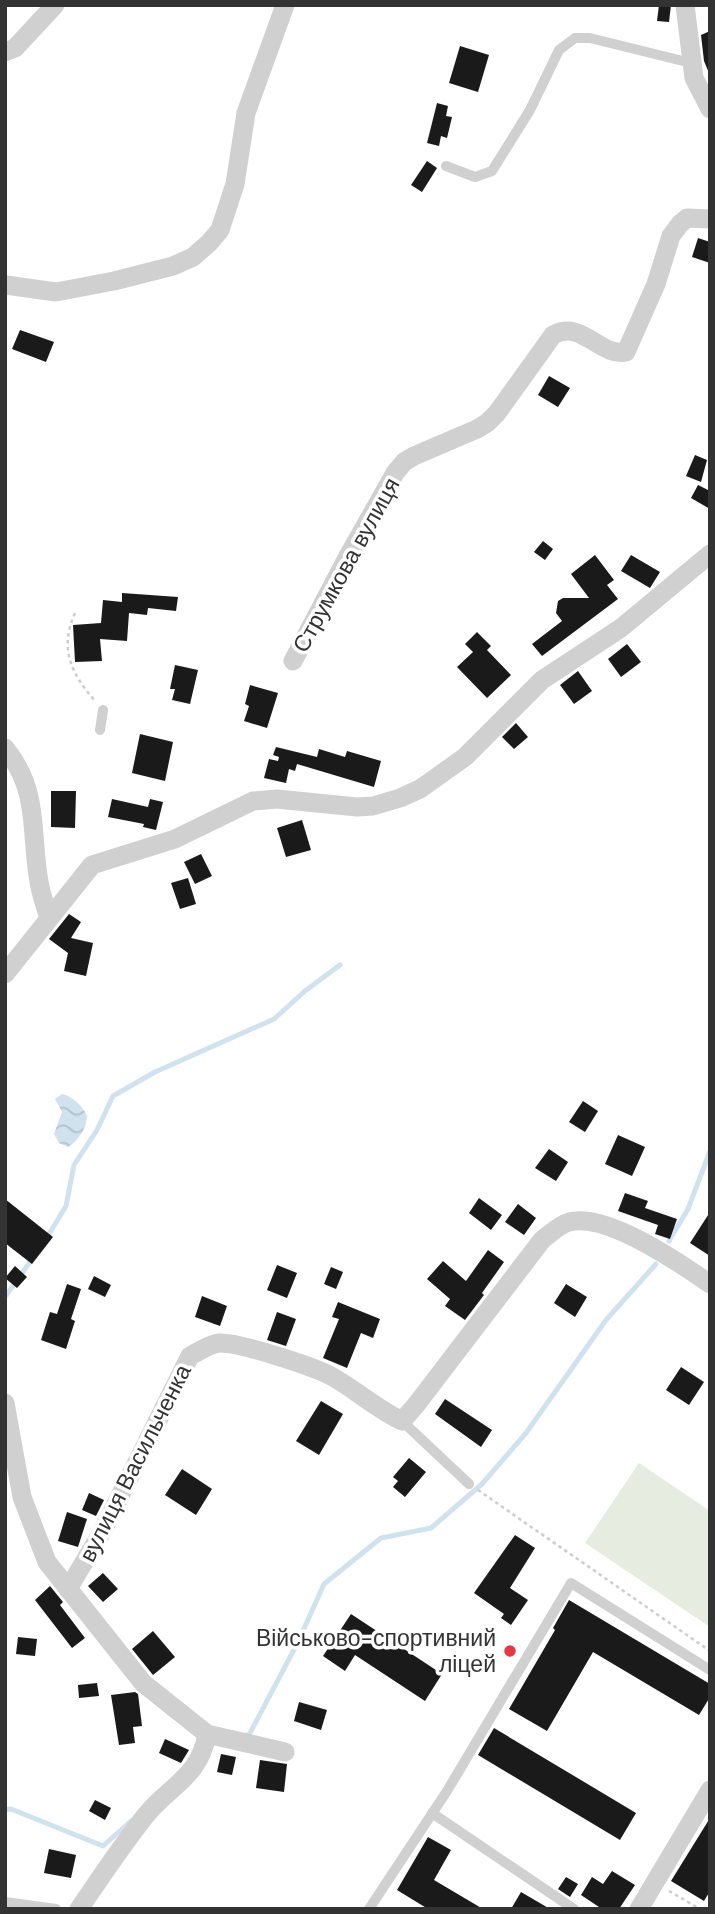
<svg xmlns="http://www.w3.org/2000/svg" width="715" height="1914" viewBox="0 0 715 1914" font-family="'DM Sans',sans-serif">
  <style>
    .park { fill: #e6ecdf }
    .water { fill: url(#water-waves) }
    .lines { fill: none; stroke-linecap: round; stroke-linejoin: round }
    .stream { stroke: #cfe2ee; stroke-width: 5 }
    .building { fill: #1a1a1a }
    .path { stroke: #cdcdcd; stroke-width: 2.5; stroke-dasharray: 3.5 3.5; stroke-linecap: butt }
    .lane { stroke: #d0d0d0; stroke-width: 10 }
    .street { stroke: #d0d0d0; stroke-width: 19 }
    .poi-dot { fill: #e63946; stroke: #fff; stroke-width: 2.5 }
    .labels { text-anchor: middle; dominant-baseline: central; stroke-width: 7; stroke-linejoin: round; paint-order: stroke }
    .street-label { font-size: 23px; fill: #333; stroke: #fff }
    .poi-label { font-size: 23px; fill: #333; stroke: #fff; text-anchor: end }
  </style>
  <defs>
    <pattern id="water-waves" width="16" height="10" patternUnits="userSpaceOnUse" patternTransform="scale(1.75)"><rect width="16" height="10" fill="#cfe2ee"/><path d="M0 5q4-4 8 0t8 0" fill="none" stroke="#b2c2cd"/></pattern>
  </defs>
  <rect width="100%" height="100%" fill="#fff"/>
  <path class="park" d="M639,1463L710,1511V1627L585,1543Z"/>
  <path class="water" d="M62,1094C72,1096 83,1106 87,1116C87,1128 78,1141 68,1147L59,1143L54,1134L62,1112L55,1099Z"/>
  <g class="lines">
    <g class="stream">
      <path d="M46,1239L66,1206L74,1165L97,1130L113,1096L155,1072L274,1019L305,991L340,965"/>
      <path d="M669,1241L688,1209L710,1151"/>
      <path d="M5,1297L32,1259"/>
      <path d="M246,1735H249L298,1642L324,1584L381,1538L431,1528L482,1484L526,1433L606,1320L656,1264"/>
      <path d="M5,1810L11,1809L103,1846L131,1821"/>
    </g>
  </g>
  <g class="building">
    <path d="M659,5H671L669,22L657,21Z"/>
    <path d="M710,31V73H709L704,61L701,35Z"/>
    <path d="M460,46L489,55L478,92L449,83Z"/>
    <path d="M437,103L448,106L446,116L452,117L447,138L441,136L439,146L427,143Z"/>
    <path d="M427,161L437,168L422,192L411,185Z"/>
    <path d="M698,238L710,242V263L692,257Z"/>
    <path d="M20,330L54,342L46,362L12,349Z"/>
    <path d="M549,376L570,388L558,407L538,395Z"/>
    <path d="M695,455L707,460L701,482L686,476Z"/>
    <path d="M698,485L710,491V509L691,498Z"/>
    <path d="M543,541L553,549L545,560L534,552Z"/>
    <path d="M595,555L614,580L607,585L618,599L542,656L532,644L562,621L556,613L558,601L563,598H589L571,574Z"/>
    <path d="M631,555L660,572L650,588L621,571Z"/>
    <path d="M122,593L178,597L176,611L148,608L147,615L129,613L127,641L100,639L102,661L75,662L73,625L101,623L103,600L122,602Z"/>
    <path d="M477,632L491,646L487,650L511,675L487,698L457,667L473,652L465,644Z"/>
    <path d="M627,644L641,662L621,677L608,659Z"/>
    <path d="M175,665L198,670L190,704L172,700L175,689H170Z"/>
    <path d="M578,671L592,691L574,704L560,685Z"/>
    <path d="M250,685L278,693L267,728L244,721L249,706L245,704Z"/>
    <path d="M516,723L528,737L514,749L502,737Z"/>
    <path d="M140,734L173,742L165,781L132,773Z"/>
    <path d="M276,747L317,757L319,749L345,757L347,751L381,761L374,787L297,764L295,771L289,769L286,783L264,778L269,759L278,761L279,757L273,755Z"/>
    <path d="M51,791H76L75,828L51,827Z"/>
    <path d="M112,799L148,807L150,799L163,802L156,830L143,827L144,824L108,817Z"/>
    <path d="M302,820L311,850L286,857L277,828Z"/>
    <path d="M201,854L212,876L195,884L184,862Z"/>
    <path d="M188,878L196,904L180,909L171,883Z"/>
    <path d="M69,914L81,922L71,938L93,943L86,976L64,971L68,953L49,939Z"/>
    <path d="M583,1101L598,1111L585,1132L569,1122Z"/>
    <path d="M618,1135L645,1147L632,1176L605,1164Z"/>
    <path d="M549,1149L568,1162L556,1181L535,1168Z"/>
    <path d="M625,1193L648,1201L645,1208L677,1219L670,1239L655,1234L658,1225L618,1211Z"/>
    <path d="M479,1198L502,1215L491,1230L469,1213Z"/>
    <path d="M5,1199L53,1237L32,1264L5,1243Z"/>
    <path d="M518,1204L536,1218L524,1235L505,1222Z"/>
    <path d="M710,1212V1256L690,1243Z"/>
    <path d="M488,1250L504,1262L482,1293L484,1295L465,1320L445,1306L450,1299L427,1279L443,1261L466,1281Z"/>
    <path d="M277,1265L297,1273L287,1298L267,1290Z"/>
    <path d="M15,1266L27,1277L17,1288L5,1278Z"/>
    <path d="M331,1267L343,1272L336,1289L324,1284Z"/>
    <path d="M94,1276L111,1285L105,1297L88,1289Z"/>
    <path d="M67,1284L81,1289L71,1319L75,1321L66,1349L41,1340L50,1312L57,1314Z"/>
    <path d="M566,1284L587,1297L575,1317L554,1303Z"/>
    <path d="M202,1296L227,1306L220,1326L195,1317Z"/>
    <path d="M338,1302L380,1319L373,1338L361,1333L347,1368L323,1358L339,1319L332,1317Z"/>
    <path d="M277,1312L296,1319L286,1346L267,1340Z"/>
    <path d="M681,1367L704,1382L689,1405L666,1390Z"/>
    <path d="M445,1399L492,1430L481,1447L435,1414Z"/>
    <path d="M321,1401L343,1414L319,1455L296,1441Z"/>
    <path d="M409,1458L426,1472L405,1497L393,1487L398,1481L393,1477Z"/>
    <path d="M182,1469L212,1489L196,1515L165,1495Z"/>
    <path d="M89,1493L104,1500L96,1516L82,1510Z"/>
    <path d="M67,1512L87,1519L78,1547L58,1541Z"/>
    <path d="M515,1535L535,1548L510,1588L528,1600L511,1625L501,1618L504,1614L474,1593Z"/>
    <path d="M103,1573L118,1589L103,1602L88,1586Z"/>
    <path d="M50,1586L63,1602L60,1605L85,1638L72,1648L35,1600Z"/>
    <path d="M569,1600L710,1684V1697L699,1715L593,1652L547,1731L509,1709L555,1630L553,1628Z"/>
    <path d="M351,1614L442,1674L425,1701L355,1655L345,1671L323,1656Z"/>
    <path d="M153,1631L175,1657L153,1675L132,1649Z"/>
    <path d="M18,1637L37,1639L35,1656L16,1654Z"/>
    <path d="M97,1683L99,1696L79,1698L78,1685Z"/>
    <path d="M135,1692L138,1694L142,1726L133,1727L135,1743L119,1745L111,1695Z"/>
    <path d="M299,1702L327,1710L321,1730L294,1721Z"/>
    <path d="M494,1728L636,1813L620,1840L478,1755Z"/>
    <path d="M165,1739L189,1750L181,1763L159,1753Z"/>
    <path d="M221,1754L236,1757L232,1775L217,1772Z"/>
    <path d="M260,1760L287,1764L284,1792L256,1788Z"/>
    <path d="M95,1800L111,1808L105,1820L89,1811Z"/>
    <path d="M710,1818V1891L704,1901L671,1881Z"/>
    <path d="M428,1837L451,1850L434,1880L483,1909H428L397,1890Z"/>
    <path d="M49,1849L76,1855L71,1878L44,1873Z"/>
    <path d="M612,1871L635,1885L619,1909H602L581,1895L592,1877L603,1884Z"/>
    <path d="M566,1877L578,1884L570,1897L558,1889Z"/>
    <path d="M521,1892L550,1909H511Z"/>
  </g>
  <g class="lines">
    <g class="path">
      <path d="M75,613C59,649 71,673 95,701"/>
      <path d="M478,1490L710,1651"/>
      <path d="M669,1891L700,1909"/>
    </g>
    <g class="lane">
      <path d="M446,166L475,177L492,171L530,110L559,50L575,38H590L691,63"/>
      <path d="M100,730L103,710"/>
      <path d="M402,1421L469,1484"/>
      <path d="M432,1813L574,1909"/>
      <path d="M5,1902L56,1909"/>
      <path d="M369,1909L447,1791L571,1583L710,1670"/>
    </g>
    <g class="street">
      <path d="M685,5L694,78L710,109"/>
      <path d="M5,52L15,48L55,5"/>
      <path d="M6,285L56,292L114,281L173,266L193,257L209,243L220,230L235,184L246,113L285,5"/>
      <path d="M293,661L347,558L395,473L404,462L414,456L477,429L487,423L497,413L553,335C581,319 600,357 626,352L656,284L671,236L680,224L687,218L710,219"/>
      <path d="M5,748C40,791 30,831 39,882C41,894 45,906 49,918"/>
      <path d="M5,974L92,865L175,839L253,801L277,799L357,807L373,806L400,798L420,789L465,757L542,680L621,628L710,554"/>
      <path d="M5,1403L22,1497L47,1562L143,1683L207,1734L285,1752"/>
      <path d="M68,1589L102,1532L190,1356C198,1352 210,1344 219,1343C239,1342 315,1367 333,1377C357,1391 377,1409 402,1421L416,1405L542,1240C550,1234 559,1225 569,1222C606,1212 680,1263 710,1284"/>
      <path d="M79,1909C101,1877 122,1845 146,1815C171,1785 200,1776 207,1734"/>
      <path d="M639,1909L710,1790"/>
    </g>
  </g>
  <circle class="poi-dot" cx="510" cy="1651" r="7"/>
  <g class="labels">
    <g class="street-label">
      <text transform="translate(346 565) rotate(-61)">Струмкова вулиця</text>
      <text transform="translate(135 1463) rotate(-63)">вулиця Васильченка</text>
    </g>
    <g class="poi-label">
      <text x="496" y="1638">Військово-спортивний<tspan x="496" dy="26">ліцей</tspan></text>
    </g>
  </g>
  <rect width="715" height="1914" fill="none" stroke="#333333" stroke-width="14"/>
</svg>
